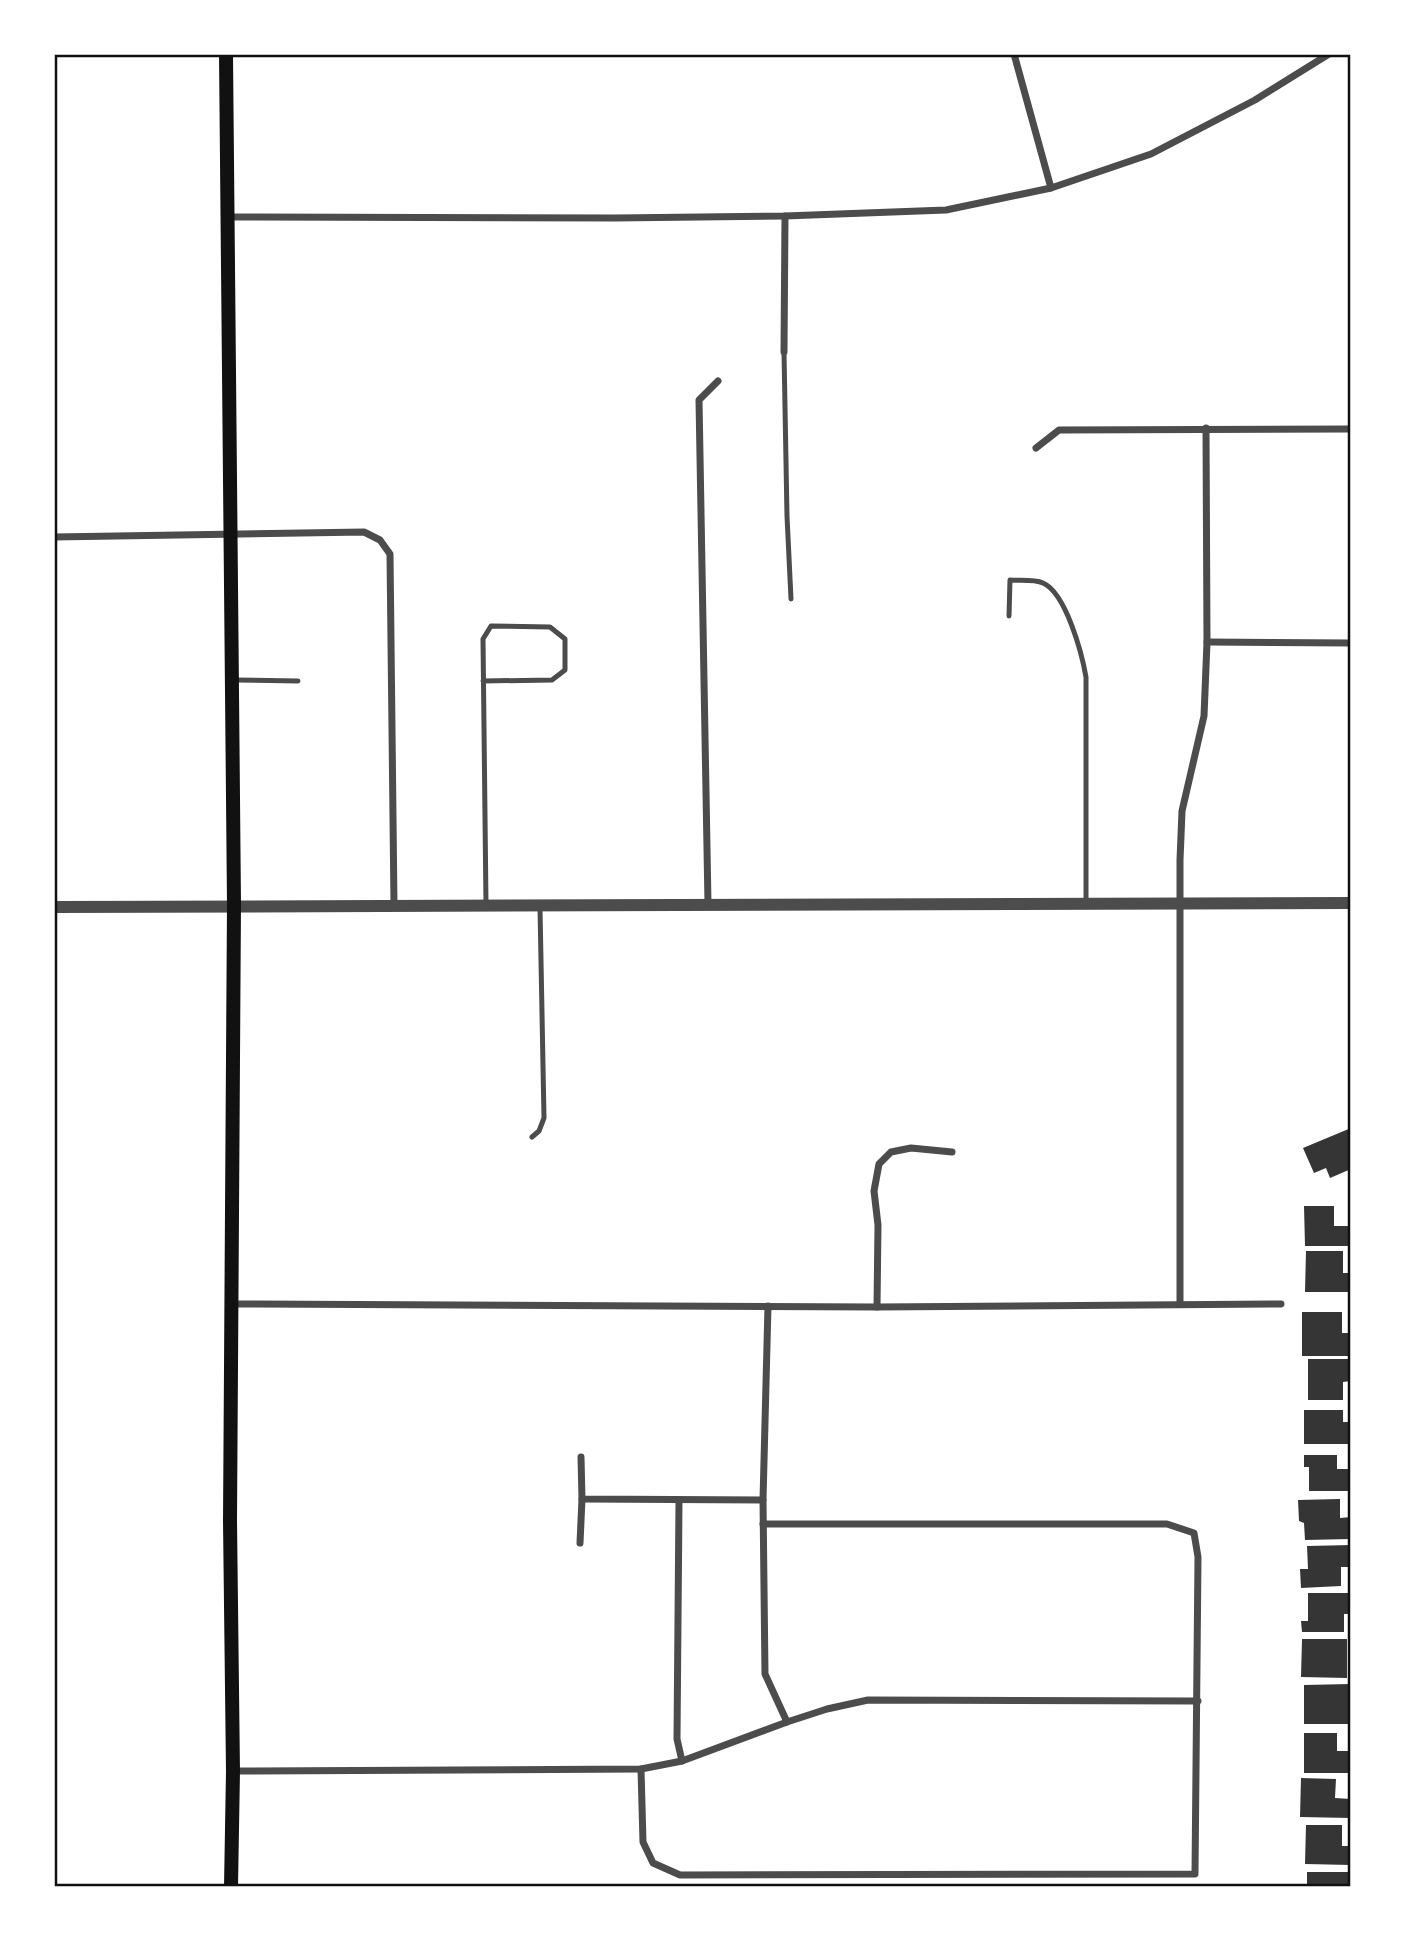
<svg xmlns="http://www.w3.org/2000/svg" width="1405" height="1941" viewBox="0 0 1405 1941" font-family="'Nunito Sans',sans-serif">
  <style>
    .building { fill: #353535 }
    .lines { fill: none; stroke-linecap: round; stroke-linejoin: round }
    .service { stroke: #4c4c4c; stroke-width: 5 }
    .minor { stroke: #4c4c4c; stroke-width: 7 }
    .tertiary { stroke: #4c4c4c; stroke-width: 12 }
    .secondary { stroke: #111; stroke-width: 14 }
    .neatline { fill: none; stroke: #111; stroke-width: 2.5 }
  </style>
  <rect width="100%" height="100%" fill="#fff"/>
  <g class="building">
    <path d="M1351,1128V1169L1330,1178L1326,1168L1314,1173L1303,1148Z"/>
    <path d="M1304,1206H1334V1226H1351V1246H1305Z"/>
    <path d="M1306,1251H1343V1273H1351V1292H1305Z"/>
    <path d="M1302,1312H1342V1333H1351V1356H1302Z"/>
    <path d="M1308,1359H1351V1381L1343,1382V1400H1308Z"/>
    <path d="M1304,1410H1343V1422H1351V1444H1304Z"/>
    <path d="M1304,1455H1337V1469H1351V1491H1309V1467H1304Z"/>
    <path d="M1340,1499V1518L1351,1517V1539L1305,1540L1304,1523L1299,1521L1298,1500Z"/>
    <path d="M1351,1545V1567H1341V1586L1301,1588L1300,1569H1308L1307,1546Z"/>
    <path d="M1308,1593H1351V1614H1344V1632H1302L1301,1621H1308Z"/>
    <path d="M1302,1639H1347V1678L1301,1677Z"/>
    <path d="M1350,1684V1724H1304V1685Z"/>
    <path d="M1304,1733H1337V1751H1351V1773H1304Z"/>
    <path d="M1301,1778L1336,1779L1335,1798L1351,1799V1818L1300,1817Z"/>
    <path d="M1306,1825H1342V1846H1351V1865L1305,1864Z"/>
    <rect x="1307" y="1872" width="44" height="15"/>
  </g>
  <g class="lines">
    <g class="service">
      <path d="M784,352L787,516L791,599"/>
      <path d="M1009,616L1010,580C1019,581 1034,579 1043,583C1066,593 1082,654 1086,677V902"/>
      <path d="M235,680L298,681"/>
      <path d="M483,681L552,680L565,670V639L550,627L491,626L483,639L486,905"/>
      <path d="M532,1137L539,1131L544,1118L540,908"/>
    </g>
    <g class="minor">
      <path d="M1014,54L1051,188"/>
      <path d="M227,217L615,218L785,216L946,210L1051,188L1151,154L1255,100L1329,54"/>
      <path d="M784,352L785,216"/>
      <path d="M1036,448L1059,430L1351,429"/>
      <path d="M54,537L364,532L380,540L390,554L394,905"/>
      <path d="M1207,642L1351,643"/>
      <path d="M708,904L699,400L718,381"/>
      <path d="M232,1304L877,1307L1281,1304"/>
      <path d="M1180,1304V860L1182,811L1204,716L1207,642L1206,428"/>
      <path d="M768,1306L763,1500L765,1674L787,1722"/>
      <path d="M877,1307L878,1225L874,1191L879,1164L891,1152L911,1148L952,1152"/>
      <path d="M581,1457L582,1499L763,1500"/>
      <path d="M679,1501L677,1739L682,1761"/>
      <path d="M580,1543L582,1499"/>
      <path d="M641,1769L643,1842L653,1863L680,1875L1195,1874L1198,1557L1194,1533L1167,1524H763"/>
      <path d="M233,1771L641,1769L682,1761L787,1722L827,1709L868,1700L1198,1701"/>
    </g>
    <path class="tertiary" d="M54,907L1351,903"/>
    <path class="secondary" d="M226,54L234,904L230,1521L233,1771L231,1887"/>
  </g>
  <rect width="1405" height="1941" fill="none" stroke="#ffffff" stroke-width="112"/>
  <rect x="56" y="56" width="1293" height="1829" class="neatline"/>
</svg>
